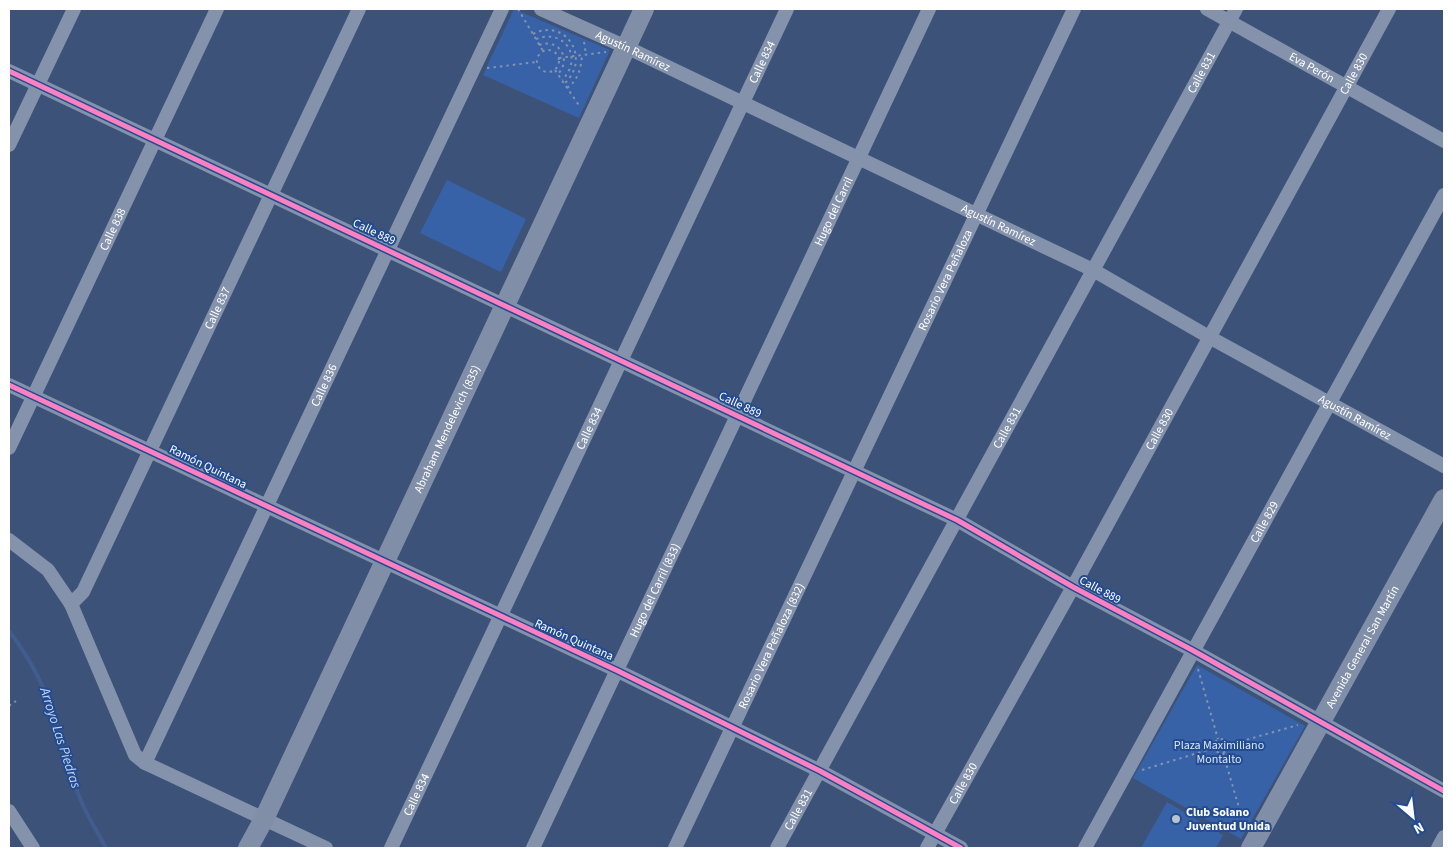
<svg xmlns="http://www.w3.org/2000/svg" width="1453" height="857" viewBox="0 0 1453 857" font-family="'Source Sans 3',sans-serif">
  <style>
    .green { fill: #3862a7 }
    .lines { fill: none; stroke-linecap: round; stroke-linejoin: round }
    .stream { stroke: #415c8e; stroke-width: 4 }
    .path { stroke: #8493ab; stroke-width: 2; stroke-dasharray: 2.5 4; stroke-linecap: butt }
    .street { stroke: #8493ab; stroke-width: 14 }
    .secondary { stroke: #808ea8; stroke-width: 20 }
    .cycleway-casing { stroke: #234b91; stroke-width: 8 }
    .cycleway { stroke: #ff80c0; stroke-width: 5 }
    .poi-dot { fill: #bbc2d0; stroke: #234b91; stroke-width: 2 }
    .labels { text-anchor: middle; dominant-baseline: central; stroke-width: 4; stroke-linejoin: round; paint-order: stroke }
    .street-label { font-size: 12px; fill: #fff; stroke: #234b91 }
    .park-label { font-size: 12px; fill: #dae6f9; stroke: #234b91 }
    .poi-label { font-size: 12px; font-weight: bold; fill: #fff; stroke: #234b91; text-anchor: start }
    .water-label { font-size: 14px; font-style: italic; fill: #c1d4f3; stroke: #234b91 }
  </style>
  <rect width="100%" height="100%" fill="#3c5278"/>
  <g class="green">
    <path d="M514,9L610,50L579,118L483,75Z"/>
    <path d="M447,180L526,219L501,272L420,233Z"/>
    <path d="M1197,665L1305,726L1241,839L1133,778Z"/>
    <path d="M1167,802L1223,835L1216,848H1141Z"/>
  </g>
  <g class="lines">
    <path class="stream" d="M9,631C50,683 57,729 77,790C83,810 96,829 106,848"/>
    <g class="path">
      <path d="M518,9L543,51"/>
      <path d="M533,34C566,17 592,59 564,84"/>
      <path d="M536,39C565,28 584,58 562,80"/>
      <path d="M584,42L586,55"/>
      <path d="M539,45C559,38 572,59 558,74"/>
      <circle cx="548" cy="61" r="11"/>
      <path d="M559,58L606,52"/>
      <path d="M487,68L537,62"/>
      <path d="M555,70L580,107"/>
      <path d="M567,88C578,80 581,69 582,55"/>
      <path d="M1198,669L1218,739"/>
      <path d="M9,706L16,701"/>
      <circle cx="1221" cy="746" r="7"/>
      <path d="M1228,745L1298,725"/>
      <path d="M1223,753L1245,828"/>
      <path d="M1142,770L1214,748"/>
    </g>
    <g class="street">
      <path id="s1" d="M541,9L626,47L1093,270L1209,337L1444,466"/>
      <path id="s2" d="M1207,9L1444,141"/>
      <path d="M9,71L957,520L1073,587L1192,650L1444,791"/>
      <path d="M9,145L74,9"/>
      <path d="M9,385L618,671L820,771L961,848"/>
      <path id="s3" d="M9,448L217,9"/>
      <path d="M9,540L48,570L71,604L135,755L145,763L326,848"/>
      <path id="s4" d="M71,604L83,592L359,9"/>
      <path id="s5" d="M145,763L502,9"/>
      <path d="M9,811L33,848"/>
      <path id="s6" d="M391,848L787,9"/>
      <path id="s7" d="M533,848L929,9"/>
      <path id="s8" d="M675,848L1074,9"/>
      <path id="s9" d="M777,848L1236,9"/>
      <path id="s10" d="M927,848L1073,587L1389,9"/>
      <path id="s11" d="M1085,848L1444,195"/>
      <path d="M1438,848L1444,837"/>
    </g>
    <g class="secondary">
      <path id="s12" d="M248,848L264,819L644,9"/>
      <path id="s13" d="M1251,848L1444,499"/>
    </g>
    <g class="cycleway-casing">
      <g id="cycleway">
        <path d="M9,71L957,520L1073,587L1192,650L1444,791"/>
        <path d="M9,385L618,671L820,771L961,848"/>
      </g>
    </g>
    <use href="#cycleway" class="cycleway"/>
  </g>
  <circle class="poi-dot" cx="1176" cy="819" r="5"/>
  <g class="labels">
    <g class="street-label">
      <text stroke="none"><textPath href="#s1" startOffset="101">Agustín Ramírez</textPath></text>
      <text stroke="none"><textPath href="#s6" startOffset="869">Calle 834</textPath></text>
      <text stroke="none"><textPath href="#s2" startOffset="120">Eva Perón</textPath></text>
      <text stroke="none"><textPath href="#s9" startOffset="884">Calle 831</textPath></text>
      <text stroke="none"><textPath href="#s10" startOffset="884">Calle 830</textPath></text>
      <text stroke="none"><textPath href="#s7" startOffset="704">Hugo del Carril</textPath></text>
      <text stroke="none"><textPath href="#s1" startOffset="506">Agustín Ramírez</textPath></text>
      <text stroke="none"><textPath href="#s3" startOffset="242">Calle 838</textPath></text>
      <text transform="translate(374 232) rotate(25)">Calle 889</text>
      <text stroke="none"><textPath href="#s8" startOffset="629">Rosario Vera Peñaloza</textPath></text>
      <text stroke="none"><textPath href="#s4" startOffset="331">Calle 837</textPath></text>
      <text stroke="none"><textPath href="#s5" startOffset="418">Calle 836</textPath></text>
      <text transform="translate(740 405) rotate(25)">Calle 889</text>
      <text stroke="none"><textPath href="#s1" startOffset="911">Agustín Ramírez</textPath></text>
      <text stroke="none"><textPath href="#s6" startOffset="464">Calle 834</textPath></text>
      <text stroke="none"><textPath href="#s9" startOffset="479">Calle 831</textPath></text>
      <text stroke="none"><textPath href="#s12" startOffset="464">Abraham Mendelevich (835)</textPath></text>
      <text stroke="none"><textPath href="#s10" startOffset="479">Calle 830</textPath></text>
      <text transform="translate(208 467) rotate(26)">Ramón Quintana</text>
      <text stroke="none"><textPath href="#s11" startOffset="372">Calle 829</textPath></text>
      <text transform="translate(1100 590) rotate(28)">Calle 889</text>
      <text stroke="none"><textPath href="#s7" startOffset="285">Hugo del Carril (833)</textPath></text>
      <text transform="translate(574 640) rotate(24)">Ramón Quintana</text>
      <text stroke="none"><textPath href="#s8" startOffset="224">Rosario Vera Peñaloza (832)</textPath></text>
      <text stroke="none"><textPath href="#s13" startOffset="230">Avenida General San Martín</textPath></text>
      <text stroke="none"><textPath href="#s10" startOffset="74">Calle 830</textPath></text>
      <text stroke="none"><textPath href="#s6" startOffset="59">Calle 834</textPath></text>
      <text stroke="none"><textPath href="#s9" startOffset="44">Calle 831</textPath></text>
    </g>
    <g class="park-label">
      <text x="1219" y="745">Plaza Maximiliano<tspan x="1219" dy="14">Montalto</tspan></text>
    </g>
    <g class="poi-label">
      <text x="1186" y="812">Club Solano<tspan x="1186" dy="14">Juventud Unida</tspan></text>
    </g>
    <g class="water-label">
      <text transform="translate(60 738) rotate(72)">Arroyo Las Piedras</text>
    </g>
  </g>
  <rect width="1453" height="857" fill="none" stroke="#ffffff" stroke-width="20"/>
  <g transform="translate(1413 817) rotate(152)" stroke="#234b91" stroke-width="4" paint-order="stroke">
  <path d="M0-4L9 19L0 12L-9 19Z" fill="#ffffff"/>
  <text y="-8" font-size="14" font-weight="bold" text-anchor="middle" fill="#ffffff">N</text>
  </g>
</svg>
